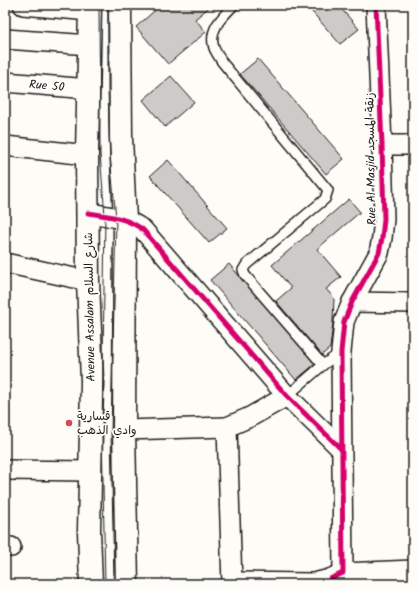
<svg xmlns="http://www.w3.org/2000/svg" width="418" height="589" viewBox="0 0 418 589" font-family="Kalam,'Playpen Sans Arabic',sans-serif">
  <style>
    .building { fill: #cccbc8; stroke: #1c1c1c }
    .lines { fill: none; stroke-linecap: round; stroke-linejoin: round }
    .service-casing { stroke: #1c1c1c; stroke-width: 12 }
    .minor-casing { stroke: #1c1c1c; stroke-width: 22 }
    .secondary-casing { stroke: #1c1c1c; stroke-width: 25 }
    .service { stroke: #fdfcf7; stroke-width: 9 }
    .minor { stroke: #fdfcf7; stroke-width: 19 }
    .secondary { stroke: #fdfcf7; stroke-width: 22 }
    .tram { stroke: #1c1c1c; stroke-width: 1 }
    .cycleway-casing { stroke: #fdfcf7; stroke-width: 8 }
    .cycleway { stroke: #d6006c; stroke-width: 5 }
    .poi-dot { fill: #d1495b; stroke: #fdfcf7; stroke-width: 1.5 }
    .labels { text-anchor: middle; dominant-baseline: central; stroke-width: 3.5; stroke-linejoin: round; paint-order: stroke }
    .street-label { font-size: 12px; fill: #1c1c1c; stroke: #fdfcf7 }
    .poi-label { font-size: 12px; fill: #1c1c1c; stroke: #fdfcf7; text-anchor: start }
  </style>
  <rect width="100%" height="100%" fill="#fdfcf7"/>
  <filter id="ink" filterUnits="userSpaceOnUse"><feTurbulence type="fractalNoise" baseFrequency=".025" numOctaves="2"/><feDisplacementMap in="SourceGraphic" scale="8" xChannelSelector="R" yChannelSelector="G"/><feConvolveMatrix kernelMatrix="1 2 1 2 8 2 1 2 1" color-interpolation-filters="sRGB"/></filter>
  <g filter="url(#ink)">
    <g class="building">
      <path d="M161,5H212L195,19L206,32L168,64L136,27Z"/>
      <path d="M306,5H338L359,29L340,44Z"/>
      <path d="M258,59L344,159L326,174L240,74Z"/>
      <path d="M171,76L194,102L165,127L143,100Z"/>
      <path d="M168,160L227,228L209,243L150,176Z"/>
      <path d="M349,199L360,212L317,249L341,277L326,289L334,298L333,323L330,348L322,355L276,301L291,288L272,265Z"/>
      <path d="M229,264L315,364L296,380L210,280Z"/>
    </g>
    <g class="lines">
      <g class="service-casing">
        <g id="service">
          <path d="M234,5C222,17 208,30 214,48C216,53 220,58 222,62L328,190L325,199L246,265L243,270L245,275L323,365"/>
          <path d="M287,396L323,365L341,352"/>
        </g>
      </g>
      <g class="minor-casing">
        <g id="minor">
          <path d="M23,5L90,11"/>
          <path d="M5,39L90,45"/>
          <path id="s1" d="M5,82L89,89"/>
          <path d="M382,145H413"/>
          <path d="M5,146L87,155"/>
          <path d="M88,213C107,216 127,217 143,230L287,396L341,449"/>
          <path d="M5,263L88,281"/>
          <path d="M352,302L413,303"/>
          <path d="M124,430L227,427"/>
          <path d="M5,470L90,471"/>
          <path d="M5,547H11"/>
          <path d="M343,573L413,570"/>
          <path d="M232,582L314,583L330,579"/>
          <path d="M232,584L227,427L250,417L287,396"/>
          <path d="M330,584V579L343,573L341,352L344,322L352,302L379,253L382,238L384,219L382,145L376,5"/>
        </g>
      </g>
      <g class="secondary-casing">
        <g id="secondary">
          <path d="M90,5L87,155L88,281L92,381L89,531L91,584"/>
          <path d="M120,5L121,138L125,220L124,430L127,584"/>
        </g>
      </g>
      <use href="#service" class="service"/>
      <use href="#minor" class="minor"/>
      <use href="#secondary" class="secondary"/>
      <g class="tram">
        <path d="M99,5L100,154L105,216L102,431L105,584"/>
        <path d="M108,5V88L110,157L116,218L111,432L114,584"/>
      </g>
      <g class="cycleway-casing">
        <g id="cycleway">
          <path d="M88,213C107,216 127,217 143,230L287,396L341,449"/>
          <path d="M330,584V579L343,573L341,352L344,322L352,302L379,253L382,238L384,219L382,145L376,5"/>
        </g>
      </g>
      <use href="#cycleway" class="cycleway"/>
    </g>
  </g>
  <circle class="poi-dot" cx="69" cy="423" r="4"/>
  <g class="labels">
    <g class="street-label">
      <text stroke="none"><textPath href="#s1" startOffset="42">Rue 50</textPath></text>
      <text transform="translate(371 159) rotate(-91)">Rue Al Masjid زنقة المسجد</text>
      <text transform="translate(90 307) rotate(-91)">Avenue Assalam شارع السلام</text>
    </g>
    <g class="poi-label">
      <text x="77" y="416">قسارية<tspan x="77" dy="14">وادي الذهب</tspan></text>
    </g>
  </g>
  <rect width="418" height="589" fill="none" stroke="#fdfcf7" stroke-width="20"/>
  <rect x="10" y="10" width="398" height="569" fill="none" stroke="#1c1c1c" stroke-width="1.5" filter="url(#ink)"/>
</svg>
